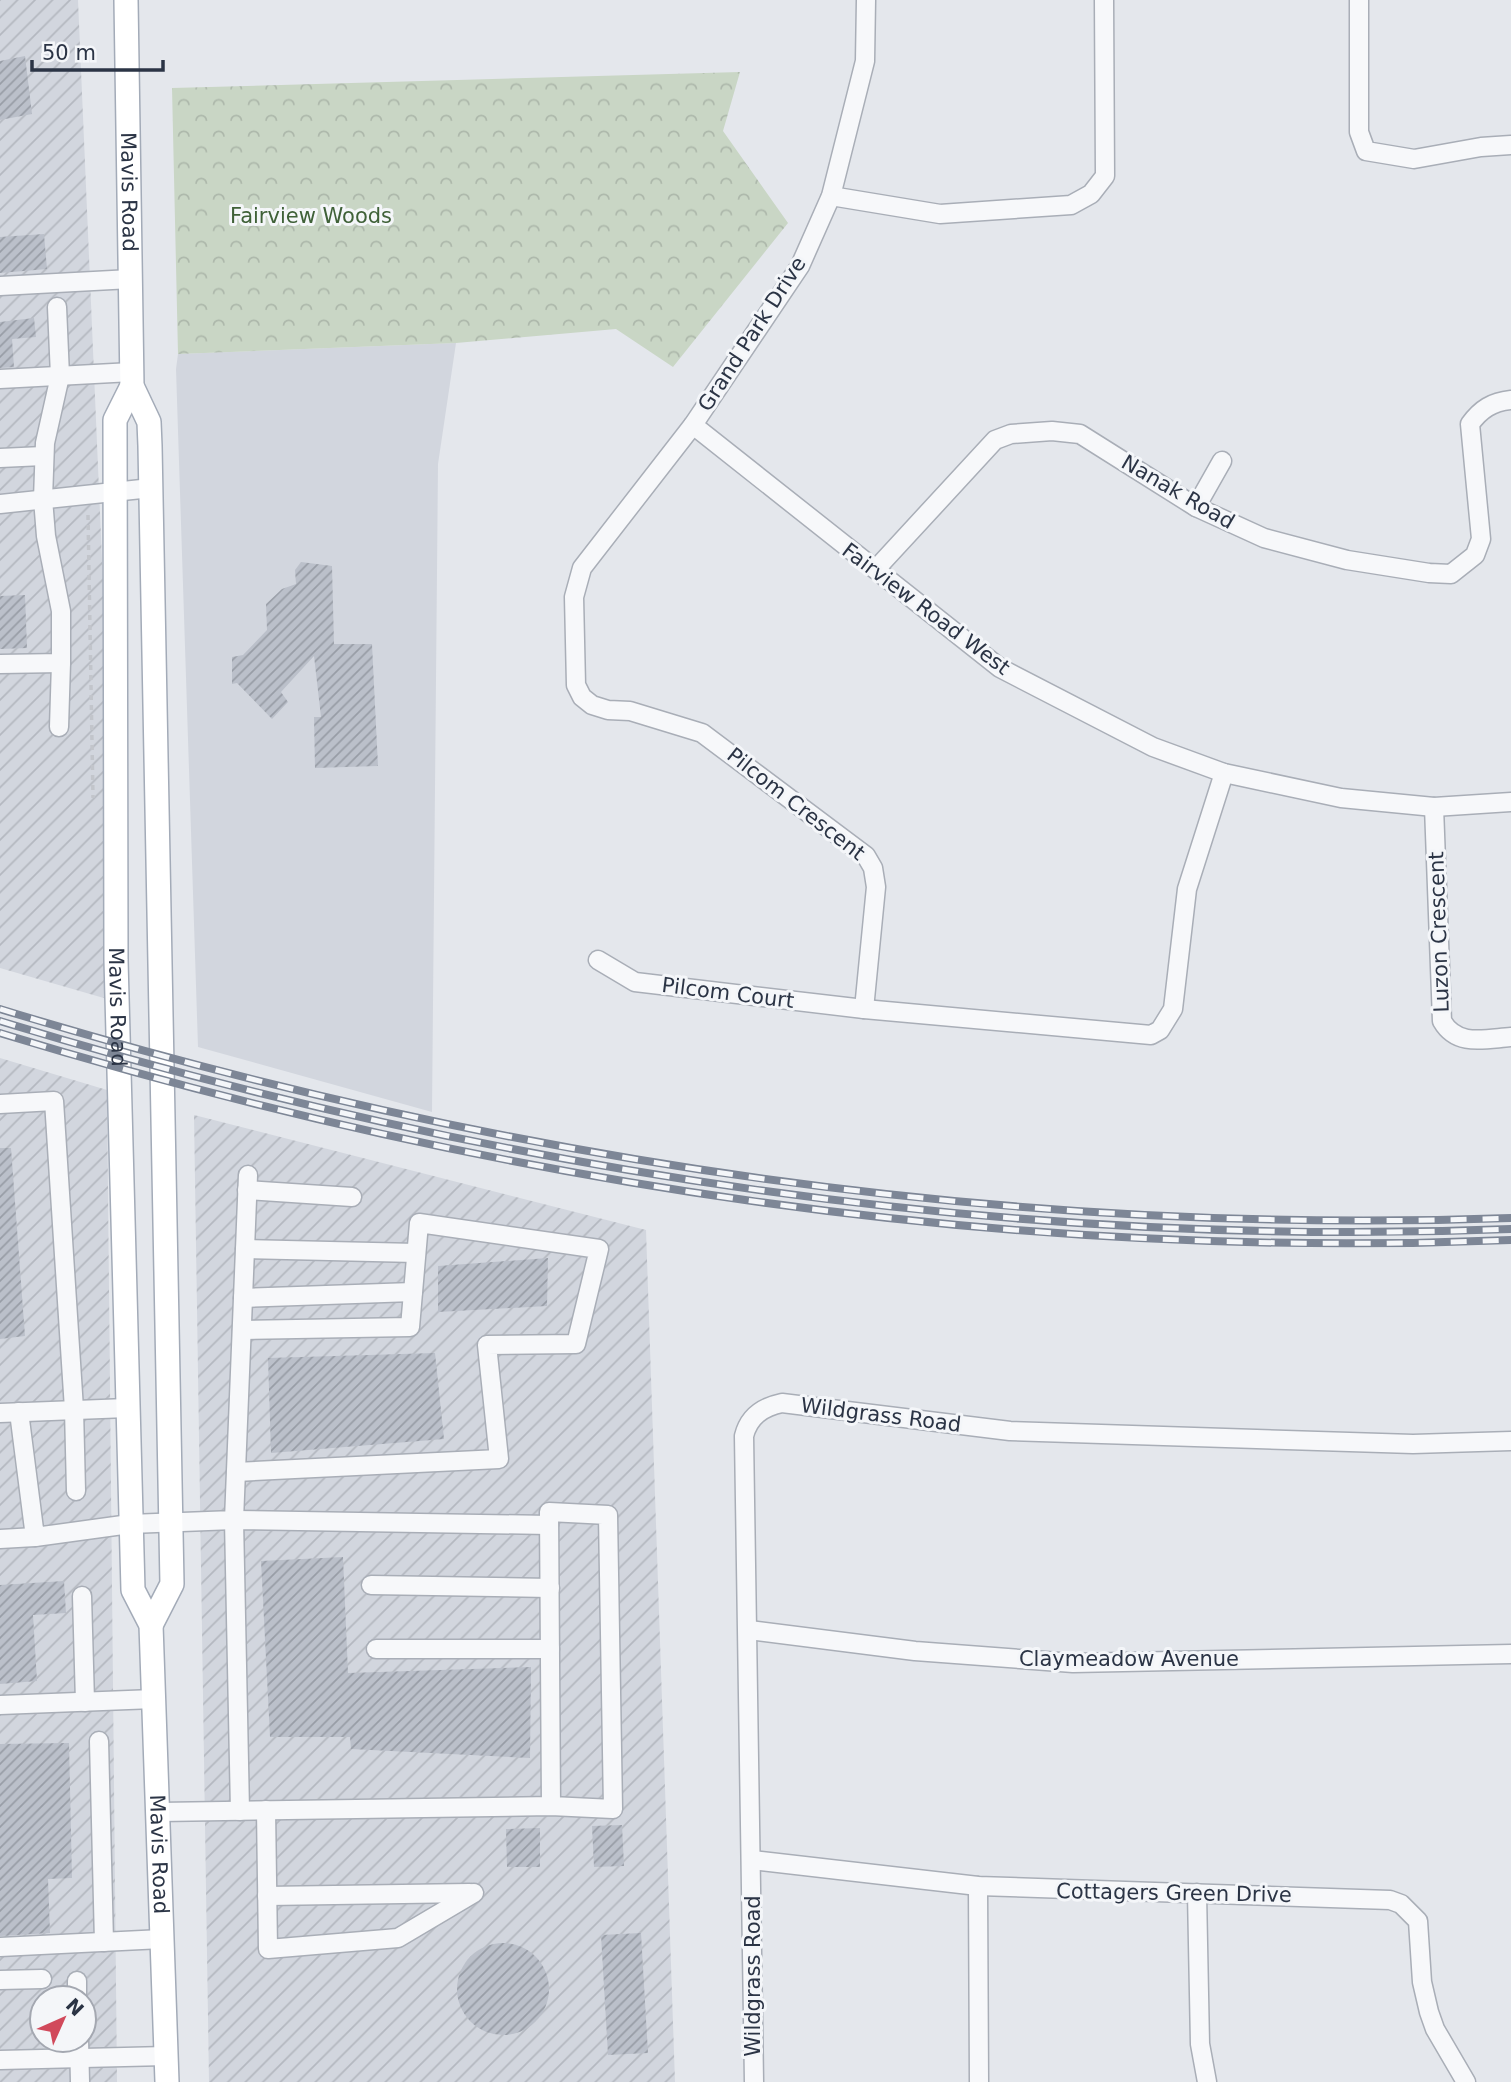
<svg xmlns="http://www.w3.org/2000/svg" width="1511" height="2082" viewBox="0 0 1511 2082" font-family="'DejaVu Sans',sans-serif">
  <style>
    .built { fill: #d2d6de }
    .industrial { fill: url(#industrial-furrows); fill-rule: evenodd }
    .forest { fill: url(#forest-crowns) }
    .building { fill: url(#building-hatch) }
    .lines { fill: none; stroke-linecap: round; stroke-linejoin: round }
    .minor-casing { stroke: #a9aeb7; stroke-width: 21 }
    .major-casing { stroke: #a3abb8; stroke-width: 26 }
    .path { stroke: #c2c5cb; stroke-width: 3.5; stroke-dasharray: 5 5; stroke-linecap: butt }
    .minor { stroke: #f7f8fa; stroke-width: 18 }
    .major { stroke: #fff; stroke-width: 23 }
    .rail-casing { stroke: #7d8696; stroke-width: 8 }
    .rail { stroke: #f4f6f9; stroke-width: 5; stroke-dasharray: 16; stroke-linecap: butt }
    .labels { text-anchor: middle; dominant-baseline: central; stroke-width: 6; stroke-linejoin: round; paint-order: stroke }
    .street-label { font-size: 21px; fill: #2b3445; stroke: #f4f6f9 }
    .park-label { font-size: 21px; fill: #3f6138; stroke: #f4f6f9 }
  </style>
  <defs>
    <pattern id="industrial-furrows" width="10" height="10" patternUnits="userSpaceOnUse" patternTransform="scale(1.75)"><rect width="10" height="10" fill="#d2d6de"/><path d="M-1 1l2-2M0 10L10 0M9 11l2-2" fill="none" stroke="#b4b8c0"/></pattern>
    <pattern id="forest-crowns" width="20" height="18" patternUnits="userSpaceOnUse" patternTransform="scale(1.75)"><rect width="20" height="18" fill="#c9d6c5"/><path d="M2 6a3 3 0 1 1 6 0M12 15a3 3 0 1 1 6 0" fill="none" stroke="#adb8ab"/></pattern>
    <pattern id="building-hatch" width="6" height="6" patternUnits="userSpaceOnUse" patternTransform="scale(1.75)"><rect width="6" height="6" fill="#bbc0ca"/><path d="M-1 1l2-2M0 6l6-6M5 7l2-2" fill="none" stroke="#989da6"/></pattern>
  </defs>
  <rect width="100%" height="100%" fill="#e4e7ec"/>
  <path class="built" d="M456,343L438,464L432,1112L198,1047L176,369L178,354Z"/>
  <g class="industrial">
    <path d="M0,0H78L121,1003L0,968Z"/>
    <path d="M0,1058L107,1090L117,2082H0ZM42,1998H84V2040H42Z"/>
    <path d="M194,1115L646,1230L675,2082H209Z"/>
  </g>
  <path class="forest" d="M740,72L723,131L788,223L673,367L616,329L456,343L178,354L172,88Z"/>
  <g class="building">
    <path d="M25,56L32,114L0,120V61Z"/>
    <path d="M44,234L47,269L0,273V237Z"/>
    <path d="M34,318L36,337L12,339L14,367L0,368V322Z"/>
    <path d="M301,562L332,566L334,644H372L378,766L315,768L314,717H321L314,656L281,692L288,702L272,719L237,683L232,684V657L243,655L267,630L266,604L282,589L296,584L295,570Z"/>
    <path d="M25,595L27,648L0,649V596Z"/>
    <path d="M0,1148H11L25,1336L0,1339Z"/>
    <path d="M548,1258L547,1306L438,1312V1266Z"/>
    <path d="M435,1353L444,1439L271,1453L268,1358Z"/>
    <path d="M343,1557L348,1673L531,1667L530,1758L351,1749L350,1737H270L261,1561Z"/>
    <path d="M64,1581L66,1613L33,1615L37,1681L0,1684V1585Z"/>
    <path d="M69,1743L72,1878L48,1879L50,1933L0,1936V1744Z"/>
    <path d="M622,1825L624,1866L594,1867L592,1826Z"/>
    <path d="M540,1828V1867H507L506,1829Z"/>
    <path d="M641,1933L648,2053L608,2055L601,1935Z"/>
    <circle cx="503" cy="1989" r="46"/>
  </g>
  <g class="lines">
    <g class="minor-casing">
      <g id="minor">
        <path d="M1359,0V132L1366,151L1414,159L1481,147L1511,145"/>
        <path d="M831,196L940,214L1071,205L1091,194L1105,176L1104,0"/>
        <path d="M0,286L131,279"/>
        <path d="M0,379L132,372"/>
        <path d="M693,425L1000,668L1153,747L1224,773L1341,798L1434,807L1511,802"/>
        <path d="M0,458L43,456"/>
        <path d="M0,504L151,488"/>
        <path d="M1196,507L1222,461"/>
        <path d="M876,569L995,440L1011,434L1052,431L1080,434L1196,507L1264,538L1347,560L1429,573L1451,574L1475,555L1481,539L1470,424C1481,409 1492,402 1511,400"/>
        <path d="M0,664L61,663V611L46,536L43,499L45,443L60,376L57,307"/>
        <path d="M59,727L61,663"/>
        <path d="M1434,807L1442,1021C1457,1047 1484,1039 1511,1037"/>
        <path d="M598,960L635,982L864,1009L1151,1035L1160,1030L1173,1009L1187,889L1224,773"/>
        <path d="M864,1009L876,887L873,868L866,856L702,733L630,711L608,710L592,705L582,697L576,685L574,597L582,568L693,425L800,266L831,196L865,61L866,0"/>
        <path d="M0,1104L54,1101L74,1409L76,1491"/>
        <path d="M247,1190L352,1197"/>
        <path d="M245,1249L416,1253"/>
        <path d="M243,1298L413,1292"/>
        <path d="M19,1412L35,1537L130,1524L234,1520L248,1175"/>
        <path d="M0,1413L127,1408"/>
        <path d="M236,1472L499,1459L487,1345L576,1344L599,1249L419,1223L410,1327L242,1330"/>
        <path d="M0,1539L35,1537"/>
        <path d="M371,1585L550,1588"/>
        <path d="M82,1596L85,1702"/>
        <path d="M749,1630L915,1651L1073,1663L1511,1654"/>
        <path d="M376,1649H550"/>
        <path d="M0,1705L154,1699"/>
        <path d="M99,1741L104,1942"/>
        <path d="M266,1810L268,1949L398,1938L474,1893"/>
        <path d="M240,1811L234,1520L549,1525"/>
        <path d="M160,1812L551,1806L613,1809L608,1515L549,1512L551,1806"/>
        <path d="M752,1860L978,1886L1390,1900L1401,1904L1418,1921L1422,1982L1429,2012L1435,2029L1466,2082"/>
        <path d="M978,1886L979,2082"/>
        <path d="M1197,1893L1200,2044L1207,2082"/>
        <path d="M267,1896L470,1893"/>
        <path d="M0,1947L162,1939"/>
        <path d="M0,1980L42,1979"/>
        <path d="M77,1981V1998"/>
        <path d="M79,2040L80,2082"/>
        <path d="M0,2060L166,2056"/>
        <path d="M754,2082L744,1436C749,1416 763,1407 782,1403L1010,1431L1413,1444L1511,1441"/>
      </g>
    </g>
    <g class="major-casing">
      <g id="major">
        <path id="s1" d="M126,0L132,386L149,422L150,446L172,1584L151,1625"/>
        <path id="s2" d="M132,386L115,420L116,960L133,1590L151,1625L167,2082"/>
      </g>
    </g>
    <path class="path" d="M88,515L93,798"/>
    <use href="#minor" class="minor"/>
    <use href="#major" class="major"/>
    <g class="rail-casing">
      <g id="rail">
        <path d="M0,1009C492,1159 996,1236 1511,1218"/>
        <path d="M0,1021C489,1170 999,1249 1511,1229"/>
        <path d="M0,1033C489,1182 999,1261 1511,1240"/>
      </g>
    </g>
    <use href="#rail" class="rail"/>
  </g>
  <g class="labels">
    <g class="street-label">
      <text stroke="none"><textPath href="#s1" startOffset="192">Mavis Road</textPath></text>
      <text transform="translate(752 334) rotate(-57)">Grand Park Drive</text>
      <text transform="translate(1178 492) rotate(30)">Nanak Road</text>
      <text transform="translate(926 609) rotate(37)">Fairview Road West</text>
      <text transform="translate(796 804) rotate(38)">Pilcom Crescent</text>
      <text transform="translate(1439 932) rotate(-92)">Luzon Crescent</text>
      <text transform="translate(728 993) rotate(7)">Pilcom Court</text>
      <text stroke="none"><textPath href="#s2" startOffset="625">Mavis Road</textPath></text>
      <text transform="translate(881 1415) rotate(7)">Wildgrass Road</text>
      <text x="1129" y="1659">Claymeadow Avenue</text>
      <text stroke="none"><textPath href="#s2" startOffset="1477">Mavis Road</textPath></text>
      <text transform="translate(1174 1893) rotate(1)">Cottagers Green Drive</text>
      <text transform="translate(753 1976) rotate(-90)">Wildgrass Road</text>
    </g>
    <g class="park-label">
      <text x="311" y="216">Fairview Woods</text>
    </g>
  </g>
  <g transform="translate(63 2019) rotate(45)"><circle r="33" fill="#f4f6f9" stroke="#a4a8b1" stroke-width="2"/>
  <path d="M0-5L12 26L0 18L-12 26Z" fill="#d1495b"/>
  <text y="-10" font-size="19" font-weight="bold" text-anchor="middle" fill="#2b3445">N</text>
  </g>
  <path d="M32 60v10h131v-10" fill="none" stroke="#2b3445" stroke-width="3.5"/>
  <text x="42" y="60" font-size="21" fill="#2b3445" stroke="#f4f6f9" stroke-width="5" paint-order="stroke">50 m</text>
</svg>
